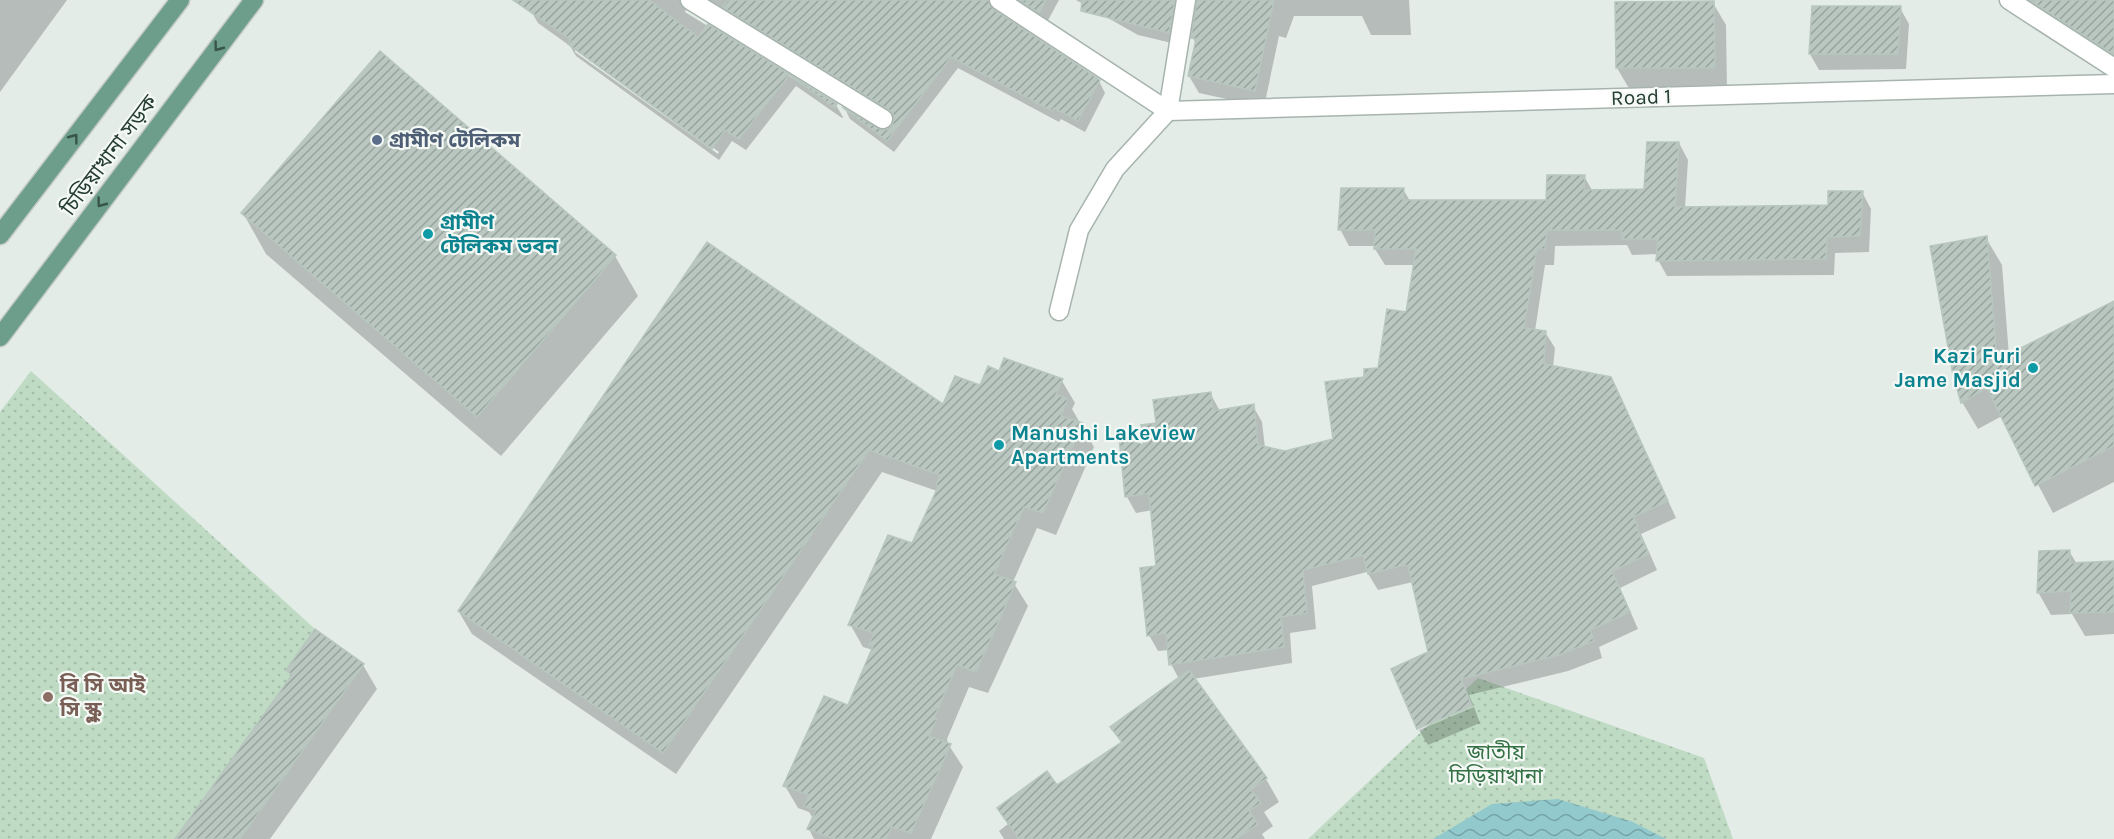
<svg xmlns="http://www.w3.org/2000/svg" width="2114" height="839" viewBox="0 0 2114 839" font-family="Karla,'Noto Sans Bengali',sans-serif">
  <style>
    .grass { fill: url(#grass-dots) }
    .water { fill: url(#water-waves) }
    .shadow { fill: #0003; fill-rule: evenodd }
    .building { fill: url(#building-hatch); stroke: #b7c6be; stroke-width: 1.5 }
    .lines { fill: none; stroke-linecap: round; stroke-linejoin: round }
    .minor-casing { stroke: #a7b4ae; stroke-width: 21 }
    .major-casing { stroke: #c2c9c6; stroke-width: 21 }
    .minor { stroke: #fff; stroke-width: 18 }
    .major { stroke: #6d9e8c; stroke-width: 18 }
    .oneway { stroke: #37554a }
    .service-dot { fill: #5c6f8a; stroke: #f5f9f6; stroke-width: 2 }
    .culture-dot { fill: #0f9aa8; stroke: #f5f9f6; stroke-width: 2 }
    .education-dot { fill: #8d6e63; stroke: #f5f9f6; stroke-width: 2 }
    .labels { text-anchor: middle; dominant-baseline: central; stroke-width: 4.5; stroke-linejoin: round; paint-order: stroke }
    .street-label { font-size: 21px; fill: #253d34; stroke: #f5f9f6 }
    .service-label { font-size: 21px; font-weight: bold; fill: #4e5e75; stroke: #f5f9f6; text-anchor: start }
    .culture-label { font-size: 21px; font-weight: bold; fill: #0d838f; stroke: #f5f9f6; text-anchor: start }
    .education-label { font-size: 21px; font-weight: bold; fill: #785e54; stroke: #f5f9f6; text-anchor: start }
    .park-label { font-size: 21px; fill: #337044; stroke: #f5f9f6 }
  </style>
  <defs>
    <pattern id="grass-dots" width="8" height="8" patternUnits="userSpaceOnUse" patternTransform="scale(1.5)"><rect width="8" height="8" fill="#bfdbc4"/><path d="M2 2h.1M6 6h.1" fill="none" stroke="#a4bda9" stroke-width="1.8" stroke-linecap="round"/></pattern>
    <pattern id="water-waves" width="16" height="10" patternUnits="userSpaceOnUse" patternTransform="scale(1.5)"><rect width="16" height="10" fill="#91c9cc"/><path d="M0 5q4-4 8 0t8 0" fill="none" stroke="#76a4a6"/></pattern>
    <pattern id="building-hatch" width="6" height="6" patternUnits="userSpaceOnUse" patternTransform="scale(1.5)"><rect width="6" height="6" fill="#bac7c1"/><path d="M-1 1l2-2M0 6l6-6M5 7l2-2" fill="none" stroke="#97a39e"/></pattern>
  </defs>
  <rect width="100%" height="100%" fill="#e4ece8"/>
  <g class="grass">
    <path d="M31,371L315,629L286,670L292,675L175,839H0V412Z"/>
    <path d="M1478,678L1704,758L1733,839H1308Z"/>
  </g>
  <path class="water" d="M1558,799L1633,822L1666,839H1433L1492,804Z"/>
  <g class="shadow">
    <path d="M0,0H67L0,92Z"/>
    <path d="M536,0H1059L1046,24L995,7V13L1099,81L1105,93L1085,132L1061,119L1059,122L958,68L894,152L850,119L846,111L882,132L888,130L894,125V119L704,2L687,6L685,12L836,105L843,117L842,118L796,86L746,150L732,141L719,160L576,56L570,46L538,23L531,11ZM575,48L719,152L718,154L575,52Z"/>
    <path d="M1076,0H1409L1411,35H1371L1362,16H1294L1286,38L1279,36L1264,107L1199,93L1189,76L1196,44L1193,38L1199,1H1190L1176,44L1138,35Z"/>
    <path d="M2005,0H2114V63Z"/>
    <path d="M1713,3L1726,25L1727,90H1630L1617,68Z"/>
    <path d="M1900,8L1909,24L1906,69L1819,70L1810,54Z"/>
    <path d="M1679,143L1688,160L1685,208L1829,206L1862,192L1871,209L1869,252L1835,253L1834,275L1667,276L1658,260V254L1632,255L1627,245L1555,246L1554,265H1545L1535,331L1545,332L1555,348L1553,368L1610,378L1620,395L1676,518L1641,534L1657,570L1620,588L1638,629L1599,647L1602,658L1568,671L1469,695L1473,704L1418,727L1430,653L1413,582L1378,590L1367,572L1312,586L1316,629L1290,633L1292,663L1193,679L1266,779L1279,802L1264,812L1273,826L1262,834L1265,839H1004L999,831L1008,824L999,808L1057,787L1122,744L1112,727L1179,679L1171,664L1169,650L1158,651L1149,635L1158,567L1153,510L1136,513L1127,497L1145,448L1157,424L1210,393L1220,411L1253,406L1262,422L1265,448L1285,453L1334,441L1366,379L1379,369L1407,313L1415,265H1385L1375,249L1376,246H1349L1340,229L1403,189L1410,201L1547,202L1584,176L1593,192L1645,190Z"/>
    <path d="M243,213L615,256L638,296L501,456L266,254Z"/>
    <path d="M1986,238L2002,265L2009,356L2114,319V482L2053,513L2002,416L1978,429L1962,402Z"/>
    <path d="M1000,372L1062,381L1075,403L1072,409L1094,447L1056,535L1037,528L1013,582L1028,606L988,693L969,687L947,739L948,744L963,767L931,839H814L809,829L813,819L809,812L798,808L785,786L849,706L873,650L863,647L850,624L913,545L937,491L882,472L676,774L472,634L459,612L944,406L980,387Z"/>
    <path d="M2069,551L2077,564L2114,563V634L2085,636L2072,614L2051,615L2038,592Z"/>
    <path d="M316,631L363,665L377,689L270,839H177L292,678L288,670Z"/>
    <path d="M1474,707L1480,723L1428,745L1419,730Z"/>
  </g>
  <g class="building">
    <path d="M513,0H649L698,37L708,24L837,104L835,108L789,75L739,139L725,130L712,149L568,44L571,40Z"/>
    <path d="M728,0H988L993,9L1100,80L1078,121L1054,108L1052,111L951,57L887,141L842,107L882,130L888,129L893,124V114L889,110L722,7Z"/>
    <path d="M1019,0H1046L1039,13Z"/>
    <path d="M1082,0H1175L1169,33L1081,11Z"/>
    <path d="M1197,0H1274L1255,91L1188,76L1196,39L1191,38Z"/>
    <path d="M2030,0H2114V55Z"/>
    <path d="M1714,1L1715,68H1616L1615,2Z"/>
    <path d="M1812,6H1901L1898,54H1809Z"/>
    <path d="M380,51L616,255L477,417L241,213Z"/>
    <path d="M1647,142H1679L1675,207L1828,205V191H1863L1860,236L1827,237L1826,259L1656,261L1658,239H1622V230H1547L1545,249H1537L1524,328L1546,331L1544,364L1611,377L1668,501L1633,517L1638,526L1636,527L1649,554L1612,571L1630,612L1590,630L1594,641L1559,655L1461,679L1472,706L1417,729L1391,669L1428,652L1408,566L1405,565L1368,574L1363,555L1303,570L1307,613L1281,617L1284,647L1169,665L1166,633L1147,636L1140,568L1156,566L1149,493L1125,497L1119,437L1144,445L1141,425L1156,423L1153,400L1211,392L1213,411L1254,404L1258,445L1285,451L1333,439L1325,382L1364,377V369L1378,368L1387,309L1406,312L1416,249H1374L1375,230H1338L1341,188H1404L1403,200H1546L1547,175H1585L1584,190L1644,189Z"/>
    <path d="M1987,236L1997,360L2114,301V446L2035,486L1987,388L1961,403L1953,375L1930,246Z"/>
    <path d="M707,242L943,404L955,376L980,385L988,366L999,371L1004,358L1063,379L1056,394L1068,399L1061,416L1083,423L1043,513L1024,507L994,574L1016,582L976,672L957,665L934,718L937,719L929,736L951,744L911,833L892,827L886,839H835L807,829L816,810L804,806L809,795L783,786L824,696L848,705L873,646L869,645L874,633L848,625L888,535L912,543L938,487L936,486L940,475L869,450L663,753L458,611Z"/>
    <path d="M2070,550V563L2114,561V612L2070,613L2071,591L2037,593L2039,551Z"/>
    <path d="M315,629L364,664L240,839H175L292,675L286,670Z"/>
    <path d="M1189,670L1267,778L1251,790L1261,803L1249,811L1258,824L1236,839H1019L997,808L1047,771L1057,785L1122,742L1110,727Z"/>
  </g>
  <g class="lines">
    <g class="minor-casing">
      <g id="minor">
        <path d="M690,0L883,119"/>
        <path d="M999,0L1168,111L2114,84"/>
        <path d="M2009,0L2114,68"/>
        <path d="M1059,311L1079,230L1115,169L1168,111L1186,0"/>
      </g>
    </g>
    <g class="major-casing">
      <g id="major">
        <path d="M0,235L180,0"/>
        <path d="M0,337L254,0"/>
      </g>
    </g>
    <use href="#minor" class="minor"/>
    <use href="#major" class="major"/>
  </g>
  <defs><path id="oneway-chevron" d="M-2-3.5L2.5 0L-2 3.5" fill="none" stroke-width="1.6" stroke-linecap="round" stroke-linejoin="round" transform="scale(1.5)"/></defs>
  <g class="oneway">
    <use href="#oneway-chevron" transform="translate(218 47) rotate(127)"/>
    <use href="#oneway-chevron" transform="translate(74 138) rotate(-53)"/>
    <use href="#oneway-chevron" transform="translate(101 203) rotate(127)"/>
  </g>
  <circle class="service-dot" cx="377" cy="140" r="6"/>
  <g class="culture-dot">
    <circle cx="428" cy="234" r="6"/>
    <circle cx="2033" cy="368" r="6"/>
    <circle cx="999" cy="445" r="6"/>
  </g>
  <circle class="education-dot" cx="48" cy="697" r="6"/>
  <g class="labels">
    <g class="street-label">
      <text transform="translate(1641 97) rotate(-2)">Road 1</text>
      <text transform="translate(109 155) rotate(-53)">চিড়িয়াখানা সড়ক</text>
    </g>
    <g class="service-label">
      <text x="389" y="140">গ্রামীণ টেলিকম</text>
    </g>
    <g class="culture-label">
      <text x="440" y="222">গ্রামীণ<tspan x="440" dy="24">টেলিকম ভবন</tspan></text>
      <text x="2021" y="356" text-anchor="end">Kazi Furi<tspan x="2021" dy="24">Jame Masjid</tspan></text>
      <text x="1011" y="433">Manushi Lakeview<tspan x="1011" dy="24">Apartments</tspan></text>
    </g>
    <g class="education-label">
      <text x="60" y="685">বি সি আই<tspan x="60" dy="24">সি স্কুল</tspan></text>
    </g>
    <g class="park-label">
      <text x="1496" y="752">জাতীয়<tspan x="1496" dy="24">চিড়িয়াখানা</tspan></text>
    </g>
  </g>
</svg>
